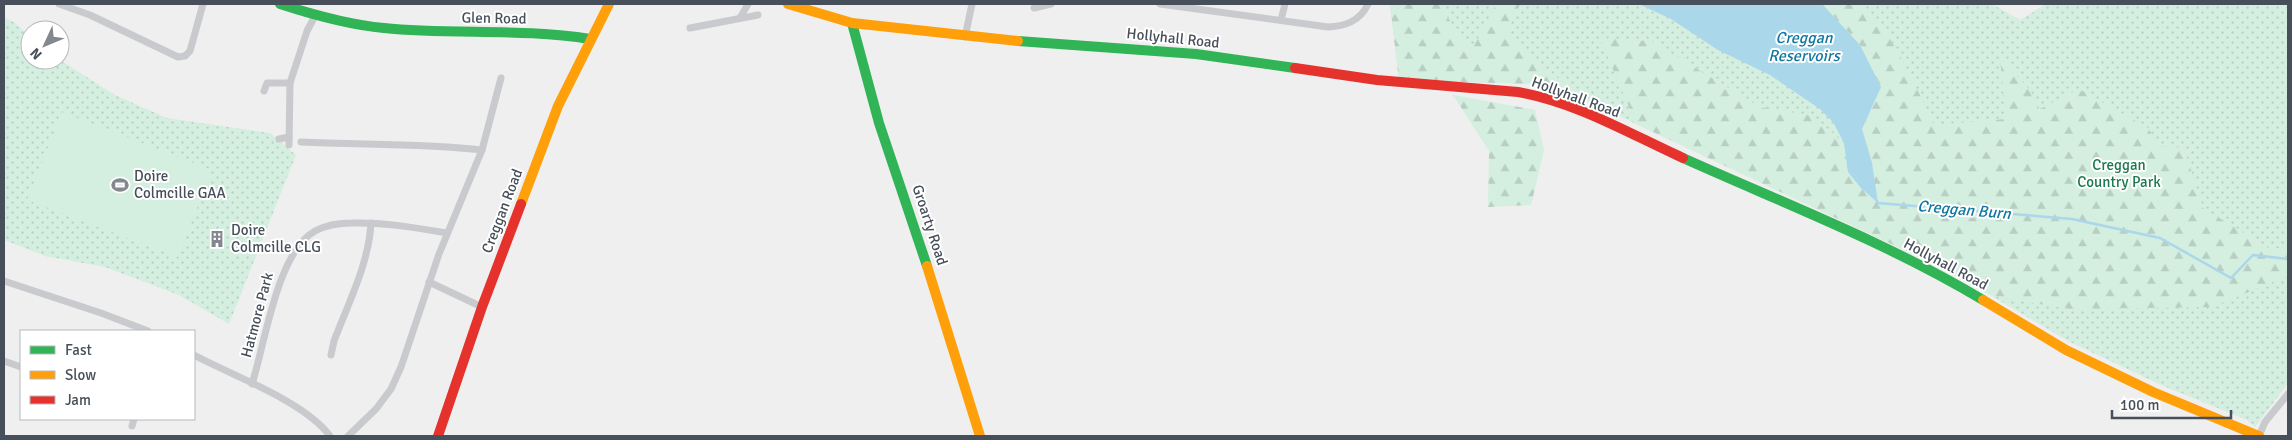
<svg xmlns="http://www.w3.org/2000/svg" width="2292" height="440" viewBox="0 0 2292 440" font-family="Signika,sans-serif">
  <style>
    .green { fill: url(#green-dots) }
    .forest { fill: url(#forest-firs) }
    .pitch { fill: #d4eee0 }
    .water { fill: #aad7ea }
    .lines { fill: none; stroke-linecap: round; stroke-linejoin: round }
    .stream { stroke: #aad7ea; stroke-width: 2.5 }
    .street { stroke: #c9cacd; stroke-width: 7 }
    .fast { stroke: #30b455; stroke-width: 10 }
    .slow { stroke: #ff9f0a; stroke-width: 10 }
    .jam { stroke: #e5322d; stroke-width: 10 }
    .labels { text-anchor: middle; dominant-baseline: central; stroke-width: 4; stroke-linejoin: round; paint-order: stroke }
    .street-label { font-size: 15px; fill: #47505a; stroke: #fff }
    .park-label { font-size: 15px; fill: #1b7851; stroke: #fff }
    .poi-label { font-size: 15px; fill: #47505a; stroke: #fff; text-anchor: start }
    .water-label { font-size: 16px; font-style: italic; fill: #1278a2; stroke: #fff }
  </style>
  <defs>
    <pattern id="green-dots" width="8" height="8" patternUnits="userSpaceOnUse" patternTransform="scale(1.25)"><rect width="8" height="8" fill="#d4eee0"/><path d="M2 2h.1M6 6h.1" fill="none" stroke="#b7cec2" stroke-width="1.8" stroke-linecap="round"/></pattern>
    <pattern id="forest-firs" width="22" height="20" patternUnits="userSpaceOnUse" patternTransform="scale(1.25)"><rect width="22" height="20" fill="#d4eee0"/><path d="M5 1l3.5 6h-7zM16 11l3.5 6h-7z" fill="#b7cec2"/></pattern>
  </defs>
  <rect width="100%" height="100%" fill="#efefef"/>
  <g class="green">
    <path d="M1392,4H1992L2020,20L2046,4H2288V383L2255,427L2247,420L2161,385L2068,341L1953,273L1583,99L1539,84L1399,80L1390,5Z"/>
    <path d="M4,17L15,23L30,37V60H60L115,95L167,118L270,133L296,155L229,324L179,295L105,267L45,256L4,240Z"/>
  </g>
  <g class="forest">
    <path d="M1392,4H1440L1459,36L1472,50L1496,4H1520L1506,34L1583,99L1539,84L1399,80L1390,5Z"/>
    <path d="M1822,4C1831,4 1852,1 1860,4C1883,12 1923,101 1934,125L2006,119L2000,58L2030,90L2038,110L2079,89L2148,128L2159,146L2184,148L2203,208L2270,249L2288,247V276L2212,307L2070,309L1992,296L1953,273L1636,124L1600,38L1651,41L1760,107L1813,116L1844,143L1848,172L1872,163L1862,129L1881,87L1860,45Z"/>
    <path d="M1453,95L1535,110L1544,150L1531,205L1488,207L1489,151Z"/>
  </g>
  <path class="pitch" d="M62,112L212,170L178,257L27,200Z"/>
  <path class="water" d="M1639,4H1822L1860,45L1881,87L1862,129L1872,163L1878,203L1861,188L1848,172L1844,143L1833,122L1820,109L1770,75L1718,50L1671,19Z"/>
  <g class="lines">
    <path class="stream" d="M1877,201L1878,203L2072,219L2160,238L2231,278L2253,255L2288,259"/>
    <g class="street">
      <path d="M59,4L90,15L178,57L185,56L190,51L203,4"/>
      <path d="M1160,4L1328,27C1346,26 1360,21 1368,4"/>
      <path d="M1034,8L1051,4"/>
      <path d="M740,18L748,4"/>
      <path d="M1281,20L1285,4"/>
      <path d="M690,28L758,15"/>
      <path d="M965,37L972,4"/>
      <path d="M264,91L267,83H290"/>
      <path d="M279,139L289,137"/>
      <path d="M301,142C362,145 422,143 482,150"/>
      <path d="M289,145L290,83L307,31L315,16"/>
      <path d="M4,281L101,313L148,331"/>
      <path d="M429,282L482,307"/>
      <path d="M194,355C233,376 304,401 330,436"/>
      <path d="M331,355L334,341C348,304 369,263 371,223"/>
      <path d="M4,361L21,367"/>
      <path d="M252,384C265,344 277,252 315,231C326,225 340,223 352,223C384,222 416,228 447,233"/>
      <path d="M132,426L134,419"/>
      <path d="M348,436L376,409L391,389L401,367L439,254L482,150L501,78"/>
      <path d="M2259,436L2265,422L2288,394"/>
    </g>
    <g class="fast">
      <path d="M280,4C314,15 349,25 384,28C452,35 522,28 590,39"/>
      <path d="M852,23L879,123L927,266"/>
      <path d="M1018,41L1196,54L1295,68"/>
      <path d="M1683,158C1783,203 1888,243 1983,300"/>
    </g>
    <g class="slow">
      <path d="M788,4L852,23L1018,41"/>
      <path d="M521,204L558,106L609,4"/>
      <path d="M927,266L980,436"/>
      <path d="M1983,300L2066,350L2153,392L2259,436"/>
    </g>
    <g class="jam">
      <path d="M1295,68L1377,80L1518,92C1576,102 1630,134 1683,158"/>
      <path d="M438,436L482,307L521,204"/>
    </g>
  </g>
  <defs>
    <g id="stadium-bare" transform="scale(1.35)"><path d="M0-5a6.5 5 0 1 0 0 10a6.5 5 0 1 0 0-10ZM-3.5-1.8h7v3.6h-7Z" fill="#82888e" stroke="#fff" stroke-width="2.5" paint-order="stroke"/></g>
    <g id="building-bare" transform="scale(1.35)"><path d="M-4-6H4V6H1V3H-1V6H-4ZM-2.5-4.3h1.7v1.8h-1.7ZM.8-4.3h1.7v1.8H.8ZM-2.5-1h1.7V.8h-1.7ZM.8-1h1.7V.8H.8Z" fill="#82888e" stroke="#fff" stroke-width="2.5" paint-order="stroke"/></g>
  </defs>
  <g fill-rule="evenodd">
    <use href="#stadium-bare" x="120" y="185"/>
    <use href="#building-bare" x="217" y="239"/>
  </g>
  <g class="labels">
    <g class="street-label">
      <text transform="translate(494 18) rotate(1)">Glen Road</text>
      <text transform="translate(1173 38) rotate(6)">Hollyhall Road</text>
      <text transform="translate(1576 97) rotate(20)">Hollyhall Road</text>
      <text transform="translate(502 211) rotate(-69)">Creggan Road</text>
      <text transform="translate(930 225) rotate(72)">Groarty Road</text>
      <text transform="translate(1946 264) rotate(28)">Hollyhall Road</text>
      <text transform="translate(257 315) rotate(-75)">Hatmore Park</text>
    </g>
    <g class="park-label">
      <text x="2119" y="165">Creggan<tspan x="2119" dy="17">Country Park</tspan></text>
    </g>
    <g class="poi-label">
      <text x="134" y="176">Doire<tspan x="134" dy="17">Colmcille GAA</tspan></text>
      <text x="231" y="230">Doire<tspan x="231" dy="17">Colmcille CLG</tspan></text>
    </g>
    <g class="water-label">
      <text x="1804" y="38">Creggan<tspan x="1804" dy="18">Reservoirs</tspan></text>
      <text transform="translate(1964 210) rotate(5)">Creggan Burn</text>
    </g>
  </g>
  <rect width="2292" height="440" fill="none" stroke="#47505a" stroke-width="10"/>
  <rect x="20" y="330" width="175" height="90" fill="#ffffff" stroke="#b5b9bd"/>
  <rect x="30" y="346" width="25" height="8" fill="#30b455" stroke="#b5b9bd"/>
  <text x="65" y="355" font-size="15" fill="#47505a">Fast</text>
  <rect x="30" y="371" width="25" height="8" fill="#ff9f0a" stroke="#b5b9bd"/>
  <text x="65" y="380" font-size="15" fill="#47505a">Slow</text>
  <rect x="30" y="396" width="25" height="8" fill="#e5322d" stroke="#b5b9bd"/>
  <text x="65" y="405" font-size="15" fill="#47505a">Jam</text>
  <g transform="translate(45 45) rotate(226)"><circle r="24" fill="#ffffff" stroke="#b5b9bd"/>
  <path d="M0-4L9 19L0 12L-9 19Z" fill="#82888e"/>
  <text y="-8" font-size="14" font-weight="bold" text-anchor="middle" fill="#47505a">N</text>
  </g>
  <path d="M2112 410v8h119v-8" fill="none" stroke="#47505a" stroke-width="2.5"/>
  <text x="2120" y="410" font-size="15" fill="#47505a" stroke="#ffffff" stroke-width="4" paint-order="stroke">100 m</text>
</svg>
